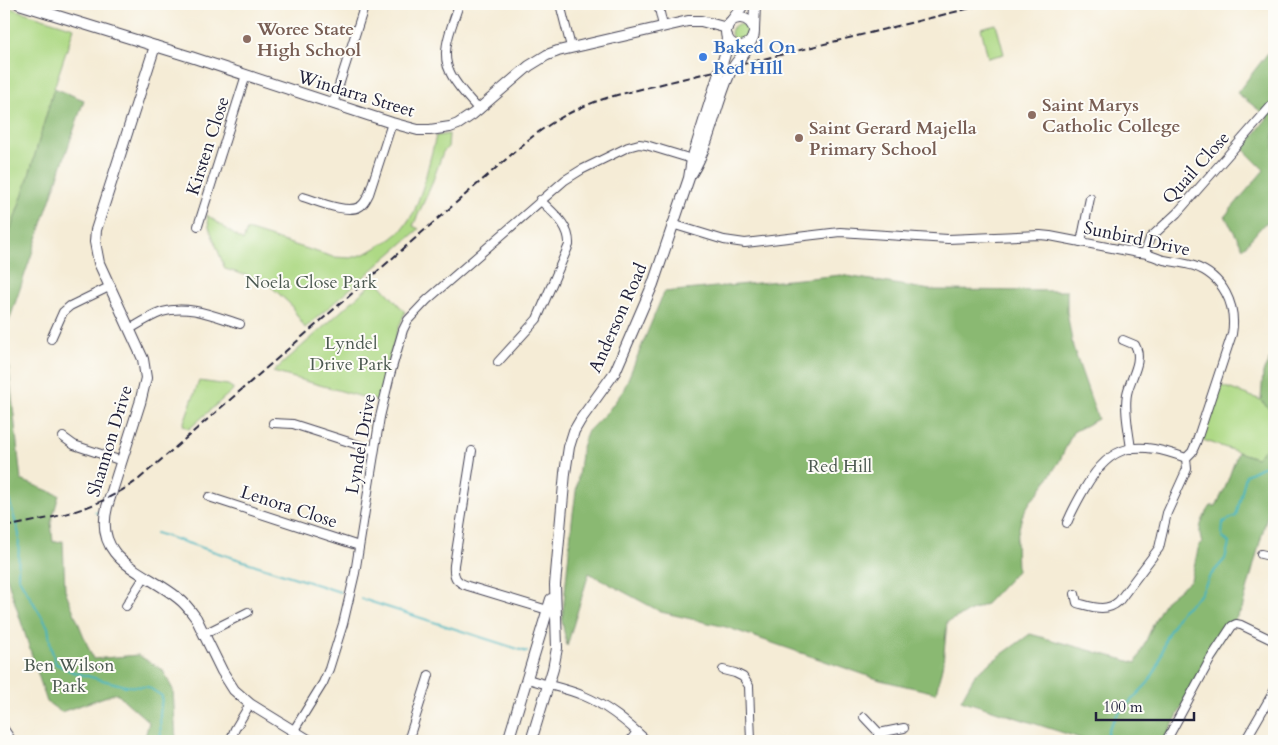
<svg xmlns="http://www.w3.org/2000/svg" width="1278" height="745" viewBox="0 0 1278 745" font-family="Cardo,serif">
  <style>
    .green { fill: #aed985; stroke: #687e60 }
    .forest { fill: #8ab972; stroke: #566e56 }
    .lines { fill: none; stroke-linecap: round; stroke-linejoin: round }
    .stream { stroke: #46b5bf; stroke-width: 2 }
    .street-casing { stroke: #424052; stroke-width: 10 }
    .secondary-casing { stroke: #424052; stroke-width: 12 }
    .street { stroke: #fff; stroke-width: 8 }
    .secondary { stroke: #fff; stroke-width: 10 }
    .rail { stroke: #22223b; stroke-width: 2; stroke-dasharray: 8 4; stroke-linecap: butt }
    .education-dot { fill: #8d6e63; stroke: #fdfcf7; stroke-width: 2 }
    .shop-dot { fill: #3f7fe0; stroke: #fdfcf7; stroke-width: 2 }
    .labels { text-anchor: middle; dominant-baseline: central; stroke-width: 4; stroke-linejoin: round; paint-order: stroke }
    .education-label { font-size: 18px; font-weight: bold; fill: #785e54; stroke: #fdfcf7; text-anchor: start }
    .shop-label { font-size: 18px; font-weight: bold; fill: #366cbe; stroke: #fdfcf7; text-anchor: start }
    .street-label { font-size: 18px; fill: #22223b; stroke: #fdfcf7 }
    .park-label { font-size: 18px; fill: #4c5951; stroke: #fdfcf7 }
  </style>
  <rect width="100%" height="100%" fill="#fdfcf7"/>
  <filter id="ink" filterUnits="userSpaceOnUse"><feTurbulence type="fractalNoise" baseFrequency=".02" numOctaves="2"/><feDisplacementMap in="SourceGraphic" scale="10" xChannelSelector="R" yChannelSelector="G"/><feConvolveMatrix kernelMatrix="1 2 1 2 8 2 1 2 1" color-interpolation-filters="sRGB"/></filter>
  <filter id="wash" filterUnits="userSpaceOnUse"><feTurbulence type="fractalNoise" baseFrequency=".0096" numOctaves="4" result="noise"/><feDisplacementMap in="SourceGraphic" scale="20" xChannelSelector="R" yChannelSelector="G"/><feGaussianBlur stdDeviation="1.12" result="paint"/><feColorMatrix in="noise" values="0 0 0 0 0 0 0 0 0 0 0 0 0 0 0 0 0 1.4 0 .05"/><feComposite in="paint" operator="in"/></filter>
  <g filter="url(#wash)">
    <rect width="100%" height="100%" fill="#f5ecd6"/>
    <g class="green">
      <path d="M4,6L74,28L54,88L28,179L4,249Z"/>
      <circle cx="740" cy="33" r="9"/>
      <path d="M996,24L1004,54L988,58L981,28Z"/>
      <path d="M449,134L448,147L443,152L431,186L413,226L419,229L305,328L290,304L265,281L225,269L209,227L207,215L243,241L247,230L333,257L351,258L367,253L391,239L402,230L414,212L423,187L436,136Z"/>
      <path d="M376,280L405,312L396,335L377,401L273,372Z"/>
      <path d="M199,381L228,385L234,389L189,429L183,425Z"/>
      <path d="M1220,385L1261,400L1274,415L1266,448L1256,458L1200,439Z"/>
    </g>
    <g class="forest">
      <path d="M1274,45V219L1264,224L1243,248L1225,216L1264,170L1243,149L1268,117L1237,93Z"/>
      <path d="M54,88L84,100L5,333L21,480L59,495L51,523L53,542L63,541L65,590L93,659L138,655L163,670L173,690L176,741H144L149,722L116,693L61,712L47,702L4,569V249L28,179Z"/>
      <path d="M841,275L930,290L1067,291V312L1073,347L1098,419L1073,432L1059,462L1039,492L1030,502L1022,516L1016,541L1017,571L986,604L947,622L943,663L936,693L880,680L726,627L661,612L589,573L567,646L562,622L572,521L582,447L587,432L608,411L623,391L664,292Z"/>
      <path d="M1274,351V415L1261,400L1263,372Z"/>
      <path d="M1274,419V508L1267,516L1242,609L1203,667L1164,741H1089L961,700L976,673L1030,634L1136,663L1157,616L1166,600L1191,580L1199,545L1202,543C1197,528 1202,519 1211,506H1216L1225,488L1238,452L1256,458L1266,448Z"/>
    </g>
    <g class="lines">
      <g class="stream">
        <path d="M4,483L19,534L18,577L48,627L51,648L56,664L73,672L98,679L126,686L148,687L162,696L160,715L161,741"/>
        <path d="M95,512L99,513"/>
        <path d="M156,533L340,592"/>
        <path d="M362,599L527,652"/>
        <path d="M1107,741L1108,730L1116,716L1148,683L1158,666L1166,637L1181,611L1200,595L1210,576L1225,559L1229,543L1222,536L1223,522L1236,516L1246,475L1274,461"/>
      </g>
    </g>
  </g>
  <g filter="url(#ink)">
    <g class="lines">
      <g class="street-casing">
        <g id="street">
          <path d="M459,4C453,25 439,51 450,72C456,86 469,98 479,110"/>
          <path d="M560,4L571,47"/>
          <path d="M658,4L663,26"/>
          <path d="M333,104L365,4"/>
          <path d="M303,197C317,201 346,214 359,207C365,204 366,199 369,194L392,123"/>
          <path d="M672,224L724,240L745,243L840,232L948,239L1040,235L1050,236L1138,253C1147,252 1155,258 1164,260C1174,262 1184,263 1194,266C1223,276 1237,305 1232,334L1196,443L1192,452L1186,458L1187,469L1167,513L1159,548L1119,601C1106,613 1093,607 1077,603L1075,594"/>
          <path d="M198,226L246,75"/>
          <path d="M1081,242L1090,198"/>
          <path d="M1145,253L1150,238L1177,213L1272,105"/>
          <path d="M130,329C140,323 151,316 162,312C188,304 214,316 240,324"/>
          <path d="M51,339L63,312L70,306L111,286"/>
          <path d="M1123,340L1135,345C1144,361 1130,378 1127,394C1124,411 1129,432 1131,449"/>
          <path d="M498,362L537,319L569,245C570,225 553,213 540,200"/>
          <path d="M273,423L293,424L374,450"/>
          <path d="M63,437L74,445L122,461"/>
          <path d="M472,451L454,565C453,577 456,582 468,586L551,611"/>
          <path d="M209,497L359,546"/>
          <path d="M1067,523C1072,511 1078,500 1085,488C1112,441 1138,441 1186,458"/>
          <path d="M1261,554L1274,557"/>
          <path d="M126,606L145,576"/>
          <path d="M204,634L248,612"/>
          <path d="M723,670L735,673L743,677L749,686L751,741"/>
          <path d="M528,679C546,685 566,688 584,696C608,706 628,723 647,741"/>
          <path d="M864,717L879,733L876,741"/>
          <path d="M4,729L12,741"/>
          <path d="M294,730L323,683L329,669L343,624L355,573L380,417L390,375L403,330L408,320L427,300L565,180L581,170L628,147L639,144L646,145L692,159"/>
          <path d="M879,733L904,728"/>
          <path d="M230,741L235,729L250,704"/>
          <path d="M408,741L429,675"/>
          <path d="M630,741L637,732"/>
          <path d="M1166,741L1211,658L1232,626L1236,624L1241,625L1274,641"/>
          <path d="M1245,741L1274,691"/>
        </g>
      </g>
      <g class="secondary-casing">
        <g id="secondary">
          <path d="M19,4L191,57L392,123L418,130H430L450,127L458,124L473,114L529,66L547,55L558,51L688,21H701L727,28"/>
          <circle cx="740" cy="32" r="14"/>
          <path d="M732,20L744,4"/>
          <path d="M754,30L755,4"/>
          <path d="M155,46L96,230L95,242L99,263L143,359L146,378L140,403L107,507C93,561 145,571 178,598C185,603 191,611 196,618L222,671L234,690L250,704L310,741"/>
          <path d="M692,173C710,143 715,107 729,75C735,60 749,52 753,36"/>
          <path d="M508,741L551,599"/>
          <path d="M531,741L553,669L557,648L555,585L565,473L569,447L574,431L581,419L615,372L653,284L689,178L692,159L726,51L727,36"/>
        </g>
      </g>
      <use href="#street" class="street"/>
      <use href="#secondary" class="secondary"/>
      <path class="rail" d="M4,527C56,517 95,511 139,479L527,141C554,119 583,104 617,95L987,4"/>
    </g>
  </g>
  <g class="education-dot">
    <circle cx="247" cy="39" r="5"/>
    <circle cx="1032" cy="115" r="5"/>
    <circle cx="799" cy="138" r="5"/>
  </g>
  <circle class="shop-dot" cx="703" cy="57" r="5"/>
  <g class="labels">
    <g class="education-label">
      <text x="257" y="29">Woree State<tspan x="257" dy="21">High School</tspan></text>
      <text x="1042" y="105">Saint Marys<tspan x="1042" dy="21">Catholic College</tspan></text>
      <text x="809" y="128">Saint Gerard Majella<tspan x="809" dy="21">Primary School</tspan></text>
    </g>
    <g class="shop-label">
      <text x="713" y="47">Baked On<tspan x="713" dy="21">Red HIll</tspan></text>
    </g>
    <g class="street-label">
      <text transform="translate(356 94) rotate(17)">Windarra Street</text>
      <text transform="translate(208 146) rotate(-72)">Kirsten Close</text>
      <text transform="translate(1196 168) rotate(-48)">Quail Close</text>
      <text transform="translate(1137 239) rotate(12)">Sunbird Drive</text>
      <text transform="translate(618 318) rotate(-66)">Anderson Road</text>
      <text transform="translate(110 441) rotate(-73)">Shannon Drive</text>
      <text transform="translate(361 444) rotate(-80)">Lyndel Drive</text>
      <text transform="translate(289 507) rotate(18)">Lenora Close</text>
    </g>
    <g class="park-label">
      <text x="311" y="282">Noela Close Park</text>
      <text x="351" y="343">Lyndel<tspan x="351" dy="21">Drive Park</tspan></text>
      <text x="840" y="466">Red Hill</text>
      <text x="69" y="665">Ben Wilson<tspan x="69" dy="21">Park</tspan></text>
    </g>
  </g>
  <rect width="1278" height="745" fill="none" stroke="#fdfcf7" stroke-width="20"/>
  <path d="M1096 712v8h98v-8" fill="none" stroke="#22223b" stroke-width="2.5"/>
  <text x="1103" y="712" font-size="15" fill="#22223b" stroke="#fdfcf7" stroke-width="4" paint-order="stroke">100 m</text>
</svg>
